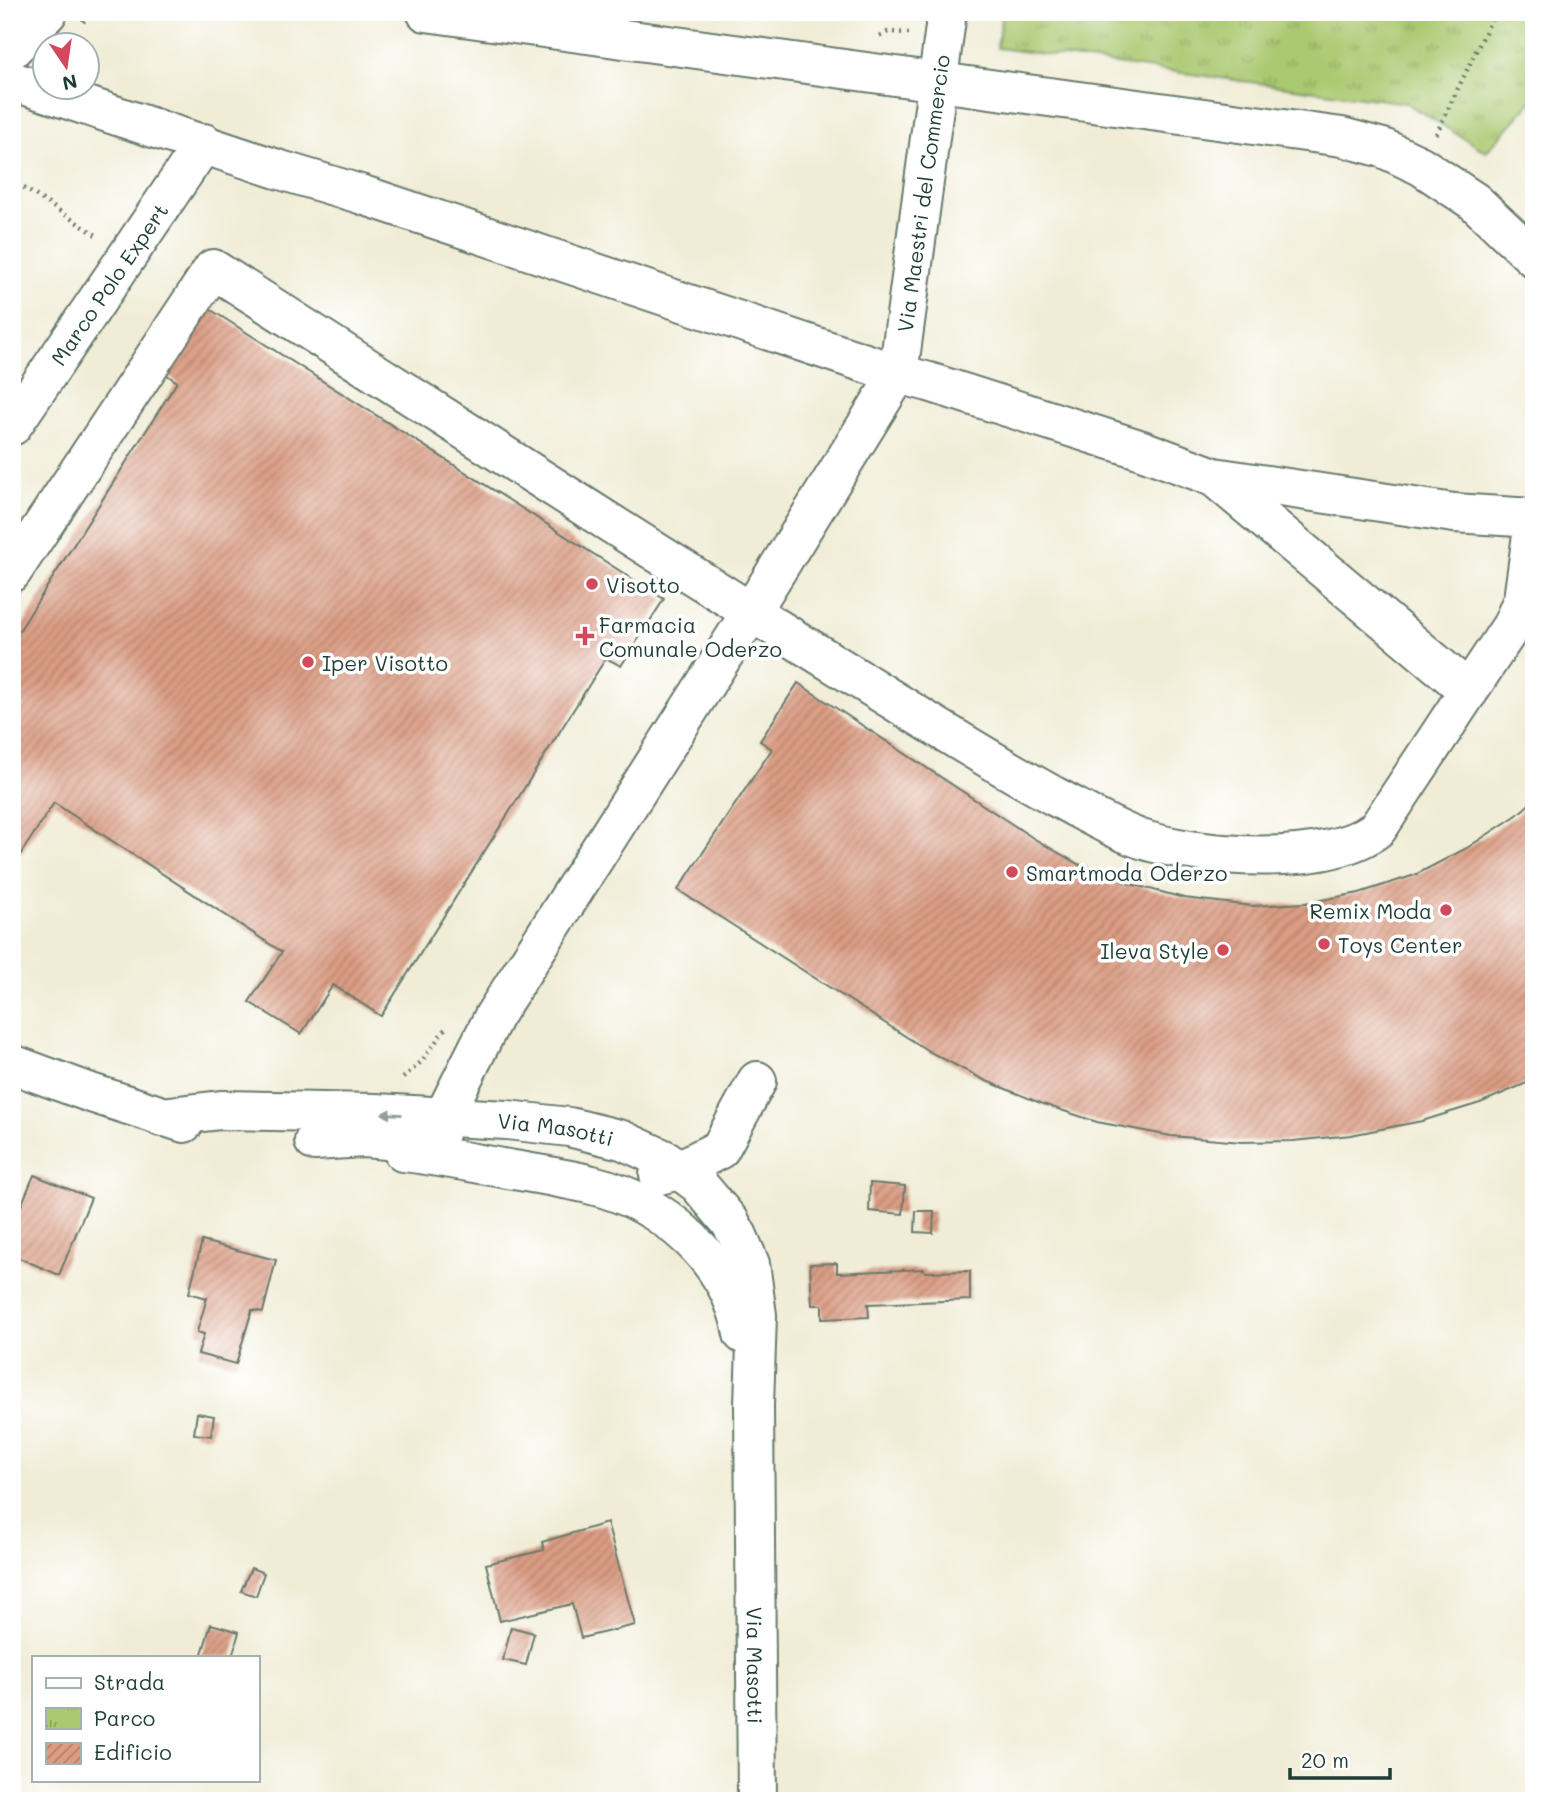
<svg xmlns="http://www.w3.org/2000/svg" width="1546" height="1813" viewBox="0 0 1546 1813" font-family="Mali,sans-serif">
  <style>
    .park { fill: url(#park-tufts); stroke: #658352; stroke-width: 2 }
    .building { fill: url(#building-hatch) }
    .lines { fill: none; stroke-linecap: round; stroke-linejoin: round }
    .minor-casing { stroke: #687a6c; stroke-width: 42 }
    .path { stroke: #687a6c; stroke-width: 4.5; stroke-dasharray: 2 5; stroke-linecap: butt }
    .minor { stroke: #fff; stroke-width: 38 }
    .oneway { fill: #8f9e9a }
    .poi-dot { fill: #d1495b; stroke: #fff; stroke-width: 2.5 }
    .labels { text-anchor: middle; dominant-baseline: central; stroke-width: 7; stroke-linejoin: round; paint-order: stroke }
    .street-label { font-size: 21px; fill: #1f3d34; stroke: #fff }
    .poi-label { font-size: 21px; fill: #1f3d34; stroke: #fff; text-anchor: start }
  </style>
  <defs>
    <pattern id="park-tufts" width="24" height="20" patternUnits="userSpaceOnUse" patternTransform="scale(1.75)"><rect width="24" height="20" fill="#abc971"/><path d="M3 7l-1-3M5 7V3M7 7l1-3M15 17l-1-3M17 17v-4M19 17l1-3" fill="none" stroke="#8ba45e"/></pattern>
    <pattern id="building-hatch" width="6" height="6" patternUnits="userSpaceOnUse" patternTransform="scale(1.75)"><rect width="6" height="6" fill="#dc9d84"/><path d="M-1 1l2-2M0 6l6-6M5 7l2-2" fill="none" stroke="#b2816d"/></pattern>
  </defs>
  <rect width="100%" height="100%" fill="#fff"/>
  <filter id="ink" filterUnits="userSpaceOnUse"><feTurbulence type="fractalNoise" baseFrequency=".0143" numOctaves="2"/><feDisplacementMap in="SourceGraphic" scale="14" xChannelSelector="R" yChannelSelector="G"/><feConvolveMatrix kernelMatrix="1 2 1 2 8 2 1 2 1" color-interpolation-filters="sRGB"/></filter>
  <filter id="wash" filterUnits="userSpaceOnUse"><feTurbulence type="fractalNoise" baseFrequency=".00686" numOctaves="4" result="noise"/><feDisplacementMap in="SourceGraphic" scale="28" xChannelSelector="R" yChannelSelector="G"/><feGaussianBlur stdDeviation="1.57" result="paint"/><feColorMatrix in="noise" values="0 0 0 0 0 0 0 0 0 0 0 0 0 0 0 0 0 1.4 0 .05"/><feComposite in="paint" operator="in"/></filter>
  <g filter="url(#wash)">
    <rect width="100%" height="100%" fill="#f0ecd5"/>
    <path class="park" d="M1002,12H1534V99L1486,152L1406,103L997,48Z"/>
    <g id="blocks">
      <g class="building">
        <path d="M205,306L664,599L621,666L606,658L381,1016L333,985L301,1034L249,1002L282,952L54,803L20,855L12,850V642L177,382L163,372Z"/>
        <path d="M798,683L1033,838L1078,864L1131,884L1184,898L1252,906L1305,903L1359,893L1415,875L1467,848L1517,815L1534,800V1080L1480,1103L1422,1121L1351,1135L1293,1141L1242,1142L1171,1136L1097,1122L1043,1104L984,1080L930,1052L678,890L772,749L760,741Z"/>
        <path d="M34,1175L91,1198L59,1275L12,1255V1227Z"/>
        <path d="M870,1183L905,1186L903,1214L869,1211Z"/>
        <path d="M916,1211H934L933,1233L915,1232Z"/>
        <path d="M202,1241L276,1260L263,1312L252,1310L236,1364L198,1354L204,1334L197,1332L207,1298L189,1293Z"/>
        <path d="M837,1263V1273L924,1269L925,1272L970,1271V1300L868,1304L869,1317L822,1319V1305H812L810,1264Z"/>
        <path d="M197,1413L214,1416L211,1436L194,1434Z"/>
        <path d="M607,1523L635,1625L581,1638L572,1604L500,1621L486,1564L544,1550L542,1542Z"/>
        <path d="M251,1568L264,1573L256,1596L241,1591Z"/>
        <path d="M211,1624L239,1632L232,1657H201Z"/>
        <path d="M511,1627L534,1633L526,1665L503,1660Z"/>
      </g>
    </g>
  </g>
  <g filter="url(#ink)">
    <use href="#blocks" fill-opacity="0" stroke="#687a6c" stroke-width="2"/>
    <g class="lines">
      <g class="minor-casing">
        <g id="minor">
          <path d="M426,12L1342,137L1383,148L1421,166L1475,202L1534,258"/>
          <path d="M12,49L48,12"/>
          <path d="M12,81L277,169L360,194L898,374L929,382L1139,449L1214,477L1454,513L1534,518"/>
          <path id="s1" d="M12,426L204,143"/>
          <path d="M1215,478L1469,691"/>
          <path d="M12,572L213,269C422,402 630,538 841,668C911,711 981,756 1054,796C1081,810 1109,827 1138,838C1196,858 1329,868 1378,828L1512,625L1523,599L1534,521"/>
          <path d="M12,1064L91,1093L184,1123"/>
          <path id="s2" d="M161,1117L221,1110L375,1113L507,1120L569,1127L622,1140L666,1160L698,1184L730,1222L738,1236L750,1264L757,1315L754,1405L757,1801"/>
          <path id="s3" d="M314,1141L365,1138L429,1144L437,1140L444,1116L494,1016L751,612L898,374L947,12"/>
          <path d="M403,1152C439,1156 473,1163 508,1169C536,1174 565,1178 592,1185C663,1202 730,1260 743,1334"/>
          <path d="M659,1175L679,1170L720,1149L757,1081"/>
        </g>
      </g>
      <g class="path">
        <path d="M83,22L92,12"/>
        <path d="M880,36L888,32L909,33"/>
        <path d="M1436,134L1495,12"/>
        <path d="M12,180L99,237"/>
        <path d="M403,1078L421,1062L445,1029"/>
      </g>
      <use href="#minor" class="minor"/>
    </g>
    <defs><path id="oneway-solid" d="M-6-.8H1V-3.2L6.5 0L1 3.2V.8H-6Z" transform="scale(1.75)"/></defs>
    <use class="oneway" href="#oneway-solid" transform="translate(392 1114) rotate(-177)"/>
  </g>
  <g class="poi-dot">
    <circle cx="592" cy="584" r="7"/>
    <path d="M581.5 625.5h7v7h7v7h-7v7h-7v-7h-7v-7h7z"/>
    <circle cx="308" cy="662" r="7"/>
    <circle cx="1012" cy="872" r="7"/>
    <circle cx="1446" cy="910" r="7"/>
    <circle cx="1324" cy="944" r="7"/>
    <circle cx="1223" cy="950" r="7"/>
  </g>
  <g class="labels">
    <g class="street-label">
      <text stroke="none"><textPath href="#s3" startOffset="1202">Via Maestri del Commercio</textPath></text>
      <text stroke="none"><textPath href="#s1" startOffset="172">Marco Polo Expert</textPath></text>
      <text stroke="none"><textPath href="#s2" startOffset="396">Via Masotti</textPath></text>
      <text stroke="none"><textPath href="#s2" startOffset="1050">Via Masotti</textPath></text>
    </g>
    <g class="poi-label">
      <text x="606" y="584">Visotto</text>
      <text x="599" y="624">Farmacia<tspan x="599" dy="24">Comunale Oderzo</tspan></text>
      <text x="322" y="662">Iper Visotto</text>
      <text x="1026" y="872">Smartmoda Oderzo</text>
      <text x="1432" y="910" text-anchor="end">Remix Moda</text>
      <text x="1338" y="944">Toys Center</text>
      <text x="1209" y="950" text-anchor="end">Ileva Style</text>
    </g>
  </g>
  <rect width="1546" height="1813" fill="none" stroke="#fff" stroke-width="42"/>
  <rect x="32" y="1656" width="228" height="126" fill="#ffffff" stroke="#a5b1ae" stroke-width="2"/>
  <rect x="46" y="1678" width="35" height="10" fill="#ffffff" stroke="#a5b1ae" stroke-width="2"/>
  <text x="94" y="1690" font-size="21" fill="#1f3d34">Strada</text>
  <rect x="46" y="1708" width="35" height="21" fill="url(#park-tufts)" stroke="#a5b1ae" stroke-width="2"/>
  <text x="94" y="1726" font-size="21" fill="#1f3d34">Parco</text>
  <rect x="46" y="1743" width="35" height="21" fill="url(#building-hatch)" stroke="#a5b1ae" stroke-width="2"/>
  <text x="94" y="1760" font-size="21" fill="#1f3d34">Edificio</text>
  <g transform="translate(66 66) rotate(167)"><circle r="33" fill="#ffffff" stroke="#a5b1ae" stroke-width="2"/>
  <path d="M0-5L12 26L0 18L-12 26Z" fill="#d1495b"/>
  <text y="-10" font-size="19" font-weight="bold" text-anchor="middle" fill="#1f3d34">N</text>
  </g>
  <path d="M1290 1768v10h100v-10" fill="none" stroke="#1f3d34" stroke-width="3.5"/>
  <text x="1301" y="1768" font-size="21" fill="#1f3d34" stroke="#ffffff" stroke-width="5" paint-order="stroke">20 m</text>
</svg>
